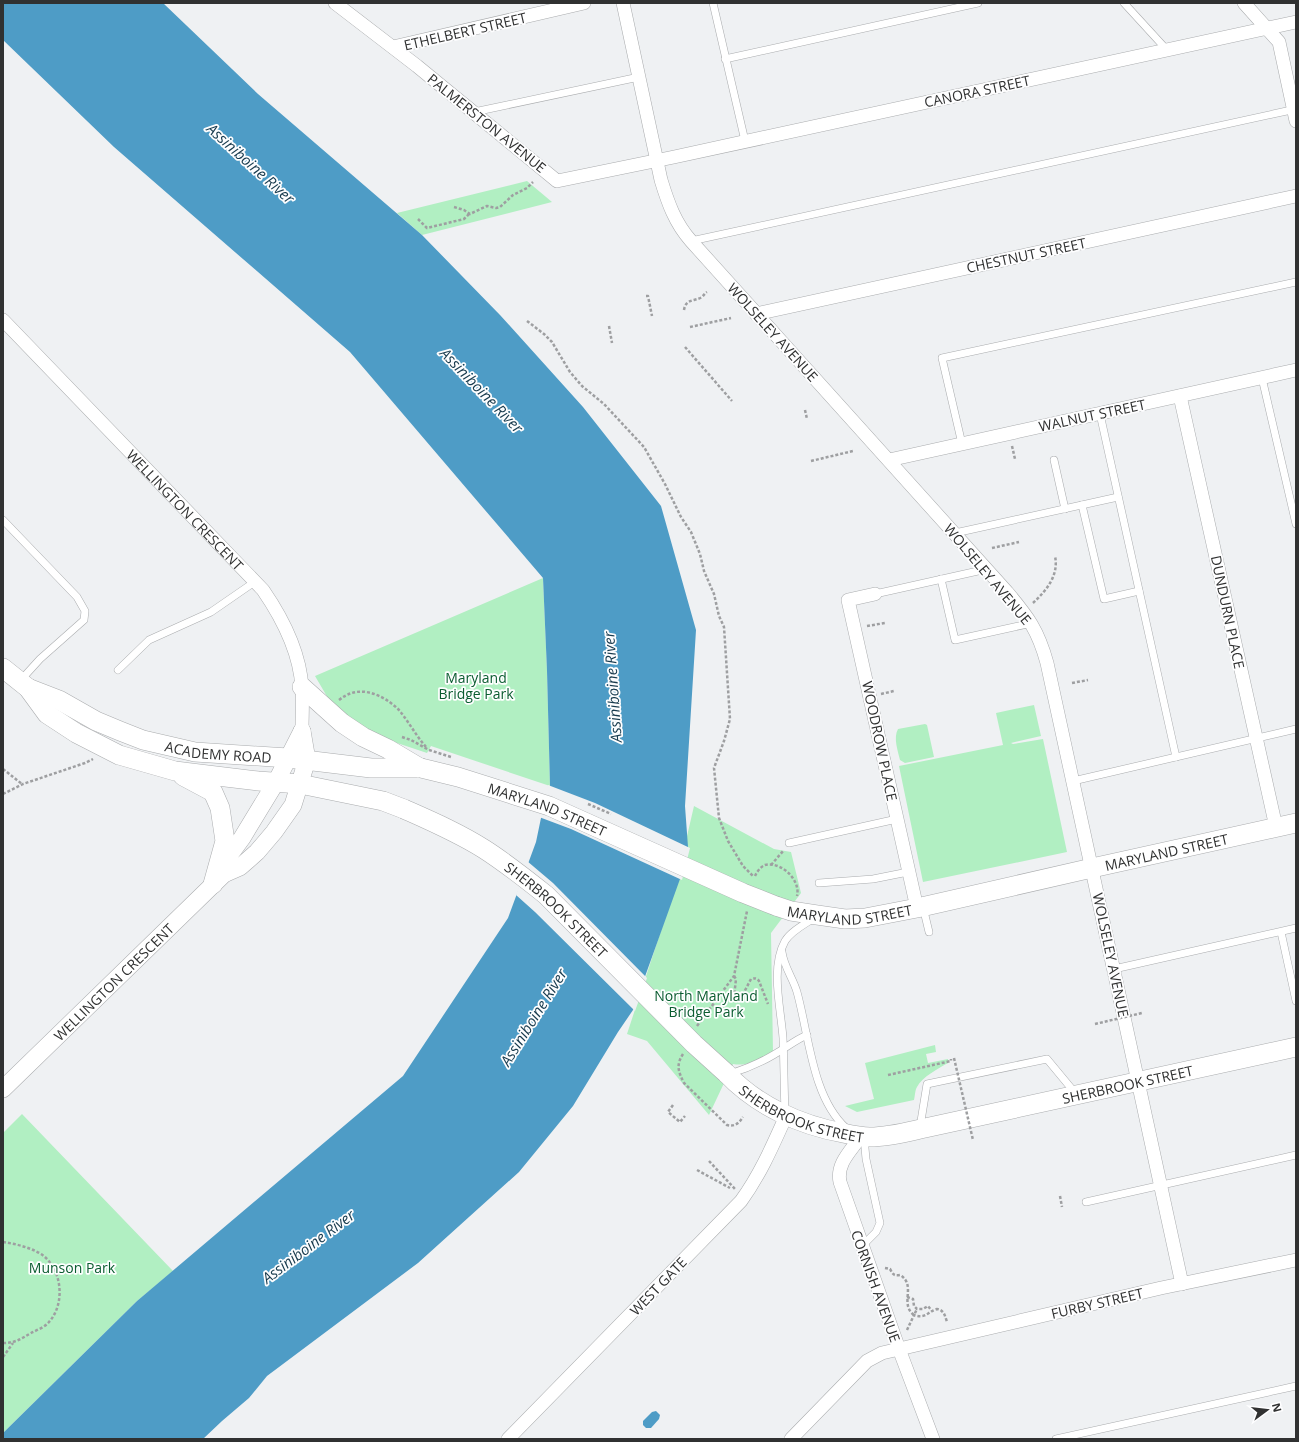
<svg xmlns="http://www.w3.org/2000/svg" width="1299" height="1442" viewBox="0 0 1299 1442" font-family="'Open Sans',sans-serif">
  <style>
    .green { fill: #b1efc2 }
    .water { fill: #4e9cc6 }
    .pier { fill: #eff1f3 }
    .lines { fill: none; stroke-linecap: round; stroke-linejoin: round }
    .service-casing { stroke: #aaacae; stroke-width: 8 }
    .minor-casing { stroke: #aaacae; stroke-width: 14 }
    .tertiary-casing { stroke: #aaacae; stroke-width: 18 }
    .secondary-casing { stroke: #aaacae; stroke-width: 20 }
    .path { stroke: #9e9fa1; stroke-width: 2.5; stroke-dasharray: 3 2; stroke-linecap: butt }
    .service { stroke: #fff; stroke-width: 7 }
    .minor { stroke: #fff; stroke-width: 13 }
    .tertiary { stroke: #fff; stroke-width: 17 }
    .secondary { stroke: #fff; stroke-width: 19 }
    .secondary-bridge-casing { stroke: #aaacae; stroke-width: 20; stroke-linecap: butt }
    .path-bridge { stroke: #9e9fa1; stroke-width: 2.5; stroke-dasharray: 3 2; stroke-linecap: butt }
    .secondary-bridge { stroke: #fff; stroke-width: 19 }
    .labels { text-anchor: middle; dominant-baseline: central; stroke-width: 3.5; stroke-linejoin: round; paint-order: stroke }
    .street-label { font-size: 14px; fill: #303131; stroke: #fefeff }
    .park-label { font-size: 14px; fill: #0a5c30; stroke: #fefeff }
    .water-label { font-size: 15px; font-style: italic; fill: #183b4e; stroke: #fefeff }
  </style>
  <rect width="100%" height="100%" fill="#eff1f3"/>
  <g class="green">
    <path d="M527,181L552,202L422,235L397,213Z"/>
    <path d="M543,578L547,671L550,786L431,746L427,753L376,736L332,705L315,676Z"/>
    <path d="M1034,705L1041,736L1011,743L1013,744L1043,739L1067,852L923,882L899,766L1003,745L996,713Z"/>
    <path d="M925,724L927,725L934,757L905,763L900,760C898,751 893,738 898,729Z"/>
    <path d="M694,806L774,849L791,852L801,893L771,933L773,1052C760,1058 748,1067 733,1064L709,1115L647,1041L627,1034L675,888Z"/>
    <path d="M935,1045L936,1052L926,1054L928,1063L948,1059V1063C939,1068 922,1077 917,1087C915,1090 915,1096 914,1100L857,1112L845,1106L874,1099L865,1063Z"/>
    <path d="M22,1114L173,1271L137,1301L3,1433V1133Z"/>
  </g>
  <g class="water">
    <path d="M3,3H163L258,94L422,235L500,315L583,407L661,506L696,630L685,806L688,847L680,879L633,1010L618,1032L573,1106L519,1172L418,1263L267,1376L249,1398L222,1421L203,1439H3V1433L137,1301L403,1076L508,918L536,842L541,818L550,786L547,671L543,578L350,352L114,147L3,40Z"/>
    <path d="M656,1411L660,1415L659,1419L651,1428H646L643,1425V1421L652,1412Z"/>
  </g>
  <g class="pier">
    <path d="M548,785L595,803L690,848L682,880L571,829L539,817Z"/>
    <path d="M527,861L553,883L647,978L635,1011L535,912L516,895Z"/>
  </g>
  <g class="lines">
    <g class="service-casing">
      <g id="service">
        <path d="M713,3L745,141"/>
        <path d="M1124,3L1167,50"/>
        <path d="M725,59L978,3"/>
        <path d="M474,112L639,77"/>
        <path d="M691,241L1296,109"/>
        <path d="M1262,378L1296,524"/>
        <path d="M1100,414L1176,757"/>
        <path d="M962,444L942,358L1296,282"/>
        <path d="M1054,460L1065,509"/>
        <path d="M1082,505L1104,599L1139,591"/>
        <path d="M3,520L77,597L85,611L84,620L40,659L20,681"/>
        <path d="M955,533L1118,497"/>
        <path d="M941,579L955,640L1032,623"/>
        <path d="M875,594L987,569"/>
        <path d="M118,670L149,640L211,612L256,581"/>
        <path d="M1073,781L1296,729"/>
        <path d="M789,843L897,819"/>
        <path d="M819,883L873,879L908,872"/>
        <path d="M923,907L929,932"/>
        <path d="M1281,932L1296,1001"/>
        <path d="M782,952C784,967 793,978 797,992C809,1035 812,1097 846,1128"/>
        <path d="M1114,969L1296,928"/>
        <path d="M729,1074C746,1069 760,1063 775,1054C786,1048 795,1040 807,1035"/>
        <path d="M785,1112C784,1087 784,1063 783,1038C781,1009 770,968 785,941C791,931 805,924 814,918"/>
        <path d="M920,1127L927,1084L1047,1059L1076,1094"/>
        <path d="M1086,1202L1296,1155"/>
        <path d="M862,1246L876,1232L880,1223L866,1159L864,1137"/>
        <path d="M1056,1439L1296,1386"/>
      </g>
    </g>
    <g class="minor-casing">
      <g id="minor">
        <path d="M335,3L417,66L557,181L674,157L1296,22"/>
        <path d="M623,3L661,180C668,203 675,223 691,241L1007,592C1028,617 1038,630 1047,663L1182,1284"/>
        <path d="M1244,3L1279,42L1296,121"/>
        <path d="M393,47L584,3"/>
        <path d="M756,314L1296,196"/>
        <path id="s1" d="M3,320L263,590C283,619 300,652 302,688C303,703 302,717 302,731"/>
        <path d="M1180,396L1276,827"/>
        <path d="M889,460L1296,370"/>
        <path d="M875,594L848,600L917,908"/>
        <path d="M861,1136C852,1150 836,1163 840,1182L899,1349L933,1439"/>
        <path d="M508,1439L741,1201C760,1175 773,1145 786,1116"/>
        <path d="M791,1439L867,1361L882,1353L1161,1288L1296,1260"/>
      </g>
    </g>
    <g class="tertiary-casing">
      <g id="tertiary">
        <path d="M224,874L231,853L242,838L276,782L302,731"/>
        <path id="s2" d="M3,1089L224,874L240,867L257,852L274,832L293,805L307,760L302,731"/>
      </g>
    </g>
    <g class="secondary-casing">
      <g id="secondary">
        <path d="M3,668L28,688L47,714L76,733L119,755L175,771L258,781L300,784L383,801L404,809"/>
        <path d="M302,687L342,723L363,737L388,749L420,768"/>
        <path id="s3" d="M28,688L59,700L96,721L120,731L143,740L195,752L288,758L371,768H421"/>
        <path d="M183,776L213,792L220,808L225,841L213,884"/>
        <path id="s4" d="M776,906L791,911L817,915L845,919L865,918L917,908L1092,868L1296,823"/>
        <path id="s5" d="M726,1073C757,1106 800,1125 843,1133C852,1135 861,1137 870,1137C889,1137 907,1132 925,1128L1296,1047"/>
      </g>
    </g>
    <g class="path">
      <path d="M454,207L464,210L470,214L487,206L496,208L500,207L513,195L527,188L533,182"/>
      <path d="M418,219L427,228L464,219L469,214"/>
      <path d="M646,296H648L652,316"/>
      <path d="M684,310C686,298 694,302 702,297C704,295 705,293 707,292"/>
      <path d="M527,321L544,334L552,342L570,372L582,386L604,404L644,447L665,484L681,517L691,532L700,554L704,571L714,594L719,616L724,627L730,719L724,741L714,768L719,818L728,841L743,866L754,877"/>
      <path d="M609,326L612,343"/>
      <path d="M690,327L731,318"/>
      <path d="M685,347L732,401"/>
      <path d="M805,410L807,419"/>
      <path d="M1012,446L1015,459"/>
      <path d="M811,461L853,451"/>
      <path d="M992,548L1019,542"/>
      <path d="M1033,603C1047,590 1059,575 1055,556"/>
      <path d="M867,626L885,623"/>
      <path d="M1072,683L1088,680"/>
      <path d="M881,694L894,691"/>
      <path d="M339,700C354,688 369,690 385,699C390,702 395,706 399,710C409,722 416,736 427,748"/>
      <path d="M402,737L411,740L429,750"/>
      <path d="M3,769L22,784"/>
      <path d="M3,794L23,784L85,763L93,759"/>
      <path d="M771,865L784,850"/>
      <path d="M755,876C757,872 760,867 765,865C781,861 801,880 797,896"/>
      <path d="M734,976L736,979L734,997L736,1000H740L751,979C755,978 757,978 759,981L768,1004"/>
      <path d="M697,1026L734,976L747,911"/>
      <path d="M683,1054C676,1065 678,1071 684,1083L727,1125C735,1127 739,1123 743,1117"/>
      <path d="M888,1075L951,1061V1059"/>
      <path d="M673,1105L668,1112L680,1122L685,1116"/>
      <path d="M709,1161L735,1189"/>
      <path d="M697,1170L730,1188"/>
      <path d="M1060,1196L1062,1207"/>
      <path d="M3,1242C16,1244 29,1247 41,1254C62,1268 66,1303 49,1322C45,1327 37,1330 31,1333C21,1339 15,1343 3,1343"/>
      <path d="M885,1268L890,1269C893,1274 893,1276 900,1275C917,1285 899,1304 914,1315L917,1309"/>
      <path d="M907,1297L913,1299L914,1306L917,1309H923L928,1306L932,1311"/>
      <path d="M907,1330L914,1315C926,1319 927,1312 937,1309C944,1310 945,1316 947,1322"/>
      <path d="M3,1357L13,1343"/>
    </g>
    <use href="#service" class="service"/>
    <use href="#minor" class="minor"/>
    <use href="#tertiary" class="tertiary"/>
    <use href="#secondary" class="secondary"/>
    <g class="secondary-bridge-casing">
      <g id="secondary-bridge">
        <path id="s6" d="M421,768L458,777L549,806L743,893L776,906"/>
        <path id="s7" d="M404,809C431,821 459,833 484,849C506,863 526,879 546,895L694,1044L726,1073"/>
      </g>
    </g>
    <g class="path-bridge">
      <path d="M429,750L451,757"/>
      <path d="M588,804L611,814"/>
      <path d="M1095,1024L1142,1013"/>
      <path d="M954,1058L973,1140"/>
    </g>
    <use href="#secondary-bridge" class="secondary-bridge"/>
  </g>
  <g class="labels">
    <g class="street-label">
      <text transform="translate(465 31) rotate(-13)">ETHELBERT STREET</text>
      <text transform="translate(977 91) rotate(-12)">CANORA STREET</text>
      <text transform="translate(487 123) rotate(39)">PALMERSTON AVENUE</text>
      <text transform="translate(1026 255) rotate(-12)">CHESTNUT STREET</text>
      <text transform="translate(773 332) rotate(48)">WOLSELEY AVENUE</text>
      <text transform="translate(1092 415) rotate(-12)">WALNUT STREET</text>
      <text stroke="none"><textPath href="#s1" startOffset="263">WELLINGTON CRESCENT</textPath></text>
      <text transform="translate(988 574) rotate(50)">WOLSELEY AVENUE</text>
      <text transform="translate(1228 612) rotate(78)">DUNDURN PLACE</text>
      <text transform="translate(880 741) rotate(78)">WOODROW PLACE</text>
      <text stroke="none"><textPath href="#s3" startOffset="203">ACADEMY ROAD</textPath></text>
      <text stroke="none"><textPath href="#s6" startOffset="133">MARYLAND STREET</textPath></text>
      <text stroke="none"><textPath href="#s4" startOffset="399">MARYLAND STREET</textPath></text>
      <text stroke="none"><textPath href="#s4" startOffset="75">MARYLAND STREET</textPath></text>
      <text stroke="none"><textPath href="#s7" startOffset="184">SHERBROOK STREET</textPath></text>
      <text transform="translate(1111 955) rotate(78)">WOLSELEY AVENUE</text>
      <text stroke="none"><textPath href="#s2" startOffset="154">WELLINGTON CRESCENT</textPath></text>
      <text stroke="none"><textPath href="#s5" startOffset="424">SHERBROOK STREET</textPath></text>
      <text stroke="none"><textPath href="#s5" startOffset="88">SHERBROOK STREET</textPath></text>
      <text transform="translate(658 1286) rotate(-46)">WEST GATE</text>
      <text transform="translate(876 1286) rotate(70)">CORNISH AVENUE</text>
      <text transform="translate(1097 1303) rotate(-13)">FURBY STREET</text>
    </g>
    <g class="park-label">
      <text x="476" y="677">Maryland<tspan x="476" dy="16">Bridge Park</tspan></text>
      <text x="706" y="995">North Maryland<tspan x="706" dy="16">Bridge Park</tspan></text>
      <text x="72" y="1267">Munson Park</text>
    </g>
    <g class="water-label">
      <text transform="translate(251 163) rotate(42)">Assiniboine River</text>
      <text transform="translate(482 390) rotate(46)">Assiniboine River</text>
      <text transform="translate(612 687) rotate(-94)">Assiniboine River</text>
      <text transform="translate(533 1017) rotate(-58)">Assiniboine River</text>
      <text transform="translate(308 1246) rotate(-37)">Assiniboine River</text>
    </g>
  </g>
  <rect width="1299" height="1442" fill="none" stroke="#303131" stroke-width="8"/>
  <g transform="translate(1267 1410) rotate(75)" stroke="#fefeff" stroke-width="3" paint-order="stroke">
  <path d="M0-3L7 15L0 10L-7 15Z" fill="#303131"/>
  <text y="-6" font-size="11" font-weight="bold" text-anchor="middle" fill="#303131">N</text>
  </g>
</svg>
